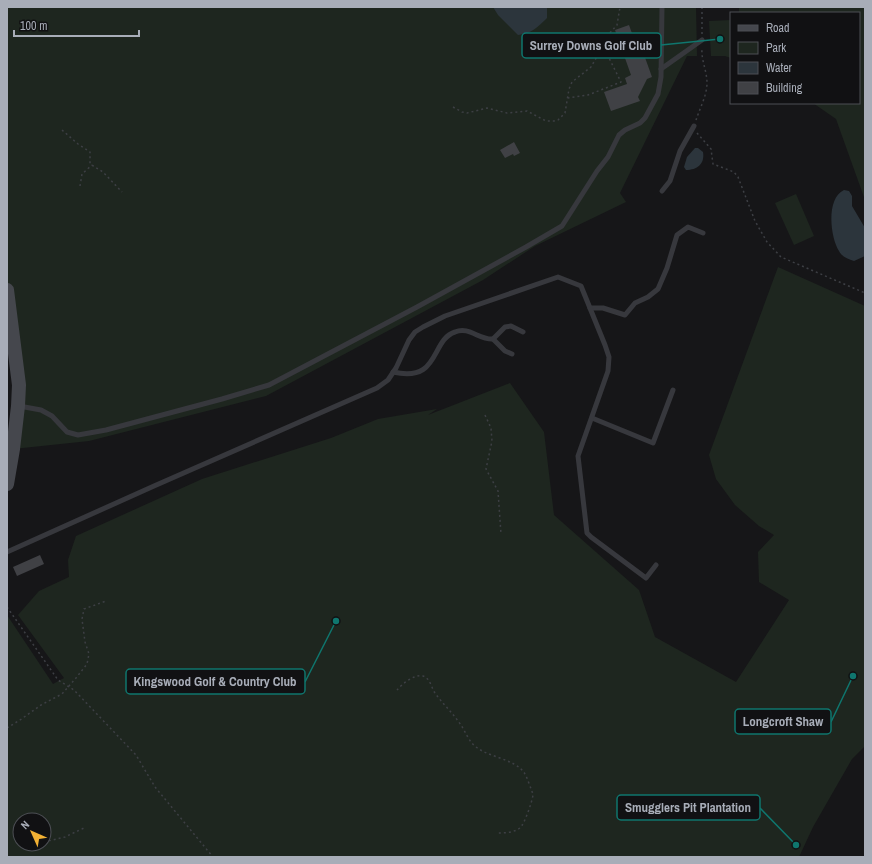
<svg xmlns="http://www.w3.org/2000/svg" width="872" height="864" viewBox="0 0 872 864" font-family="'Archivo Narrow',sans-serif">
  <style>
    .green { fill: #1e261f; fill-rule: evenodd }
    .water { fill: #2c353c }
    .building { fill: #404145 }
    .lines { fill: none; stroke-linecap: round; stroke-linejoin: round }
    .path { stroke: #3d3f44; stroke-width: 1.5; stroke-dasharray: 2 3; stroke-linecap: butt }
    .service { stroke: #37383d; stroke-width: 5 }
    .secondary { stroke: #45474d; stroke-width: 14 }
    .leader { fill: none; stroke: #0f766e; stroke-width: 1.5 }
    .callout-dot { fill: #0f766e; stroke: #111113; stroke-width: 1.5 }
    .callout { fill: #111113; stroke: #0f766e; stroke-width: 1.5 }
    .callout-label { font-size: 13px; text-anchor: middle; font-weight: bold; fill: #a8adb8 }
  </style>
  <rect width="100%" height="100%" fill="#161618"/>
  <g class="green">
    <path d="M7,7H696L697,56H687L620,193L626,202L535,246L483,280L266,396L89,441L13,449L18,406L7,290Z"/>
    <path d="M739,7H865V200L836,119L813,103H859V13H739Z"/>
    <path d="M731,20V58L725,56H711L709,21Z"/>
    <path d="M796,194L814,236L794,245L775,203Z"/>
    <path d="M778,267L865,306V746L852,759L813,827L799,857H7V615L53,684L64,678L18,615L39,591L69,577L68,560L76,536L202,479L331,438L378,419L437,409L428,415L510,383L544,432L554,515L639,590L655,637L736,682L789,600L759,582L758,552L774,535L759,526L735,505L716,479L709,455ZM20,820H44V844H20Z"/>
  </g>
  <g class="water">
    <path d="M493,7H547V18C538,27 531,34 518,35L498,15Z"/>
    <path d="M695,148H698L703,152C705,164 697,170 686,170L684,167L687,157Z"/>
    <path d="M844,190L849,191L852,196V206L865,228V256L854,261C848,259 842,257 839,251C830,237 826,198 844,190Z"/>
  </g>
  <g class="building">
    <path d="M629,25L634,39L638,38L652,77L647,79L638,97L640,101L611,111L604,92L627,84L625,78L631,75L615,30Z"/>
    <path d="M514,142L520,153L514,156L513,154L505,158L500,150Z"/>
    <path d="M40,555L44,564L17,576L13,567Z"/>
  </g>
  <g class="lines">
    <g class="path">
      <path d="M702,34V7"/>
      <path d="M603,46L608,35L617,25L620,7"/>
      <path d="M453,107L462,112L467,113L487,108L507,113L527,111L546,121H554L558,120L565,113L569,89L572,82L591,67L603,46L621,82L588,95L568,98"/>
      <path d="M696,120C700,108 707,95 707,83C707,71 701,60 702,48"/>
      <path d="M62,130L78,144L90,152V164L103,172L122,192"/>
      <path d="M697,133L711,149L713,164L734,172L738,177L755,221L767,242L781,257L865,293"/>
      <path d="M80,186L82,174L92,165"/>
      <path d="M485,415L491,428L492,441L486,469L498,491L501,534"/>
      <path d="M7,607L58,680L74,690L136,755L155,787L213,857"/>
      <path d="M397,690C402,684 414,674 423,676C430,678 431,687 435,693C442,703 451,711 458,721C463,727 466,735 471,742C483,758 515,757 525,774C527,777 532,792 533,794C533,800 524,825 520,828C513,833 504,833 496,833"/>
      <path d="M7,728L20,720L41,705L62,694L76,678L87,664L89,654L85,642L82,619L84,609L106,601"/>
      <path d="M44,842L65,837L84,828"/>
    </g>
    <g class="service">
      <path d="M661,69L702,40"/>
      <path d="M662,191L670,181L680,151L694,126"/>
      <path d="M590,308H603L625,315L635,303L648,297L658,289L667,268L677,235L688,227L703,233"/>
      <path d="M493,339L505,351L512,354"/>
      <path d="M393,372C441,383 430,340 455,332C469,326 479,340 493,339L505,327L511,326L523,332"/>
      <path d="M19,406L41,410L52,416L67,432L78,435L106,430L222,399L269,385L417,307L526,247L562,226L597,171L608,157L619,135L625,130L640,123L645,118L658,94L661,77L662,7"/>
      <path d="M592,418L653,443L673,390"/>
      <path d="M7,552L154,486L377,388L388,380L396,368L409,340L415,332L423,327L445,316L558,277L581,286L605,345L609,357L608,371L578,456L587,533L591,537L646,578L656,565"/>
    </g>
    <path class="secondary" d="M7,290L19,385L18,406L13,449L7,484"/>
  </g>
  <path class="leader" d="M720 39L661 45M336 621L305 682M853 676L831 722M796 845L760 808"/>
  <g class="callout-dot">
    <circle cx="720" cy="39" r="4"/>
    <circle cx="336" cy="621" r="4"/>
    <circle cx="853" cy="676" r="4"/>
    <circle cx="796" cy="845" r="4"/>
  </g>
  <g class="callout">
    <rect x="522" y="33" width="139" height="25" rx="4"/>
    <rect x="126" y="669" width="179" height="25" rx="4"/>
    <rect x="735" y="709" width="96" height="25" rx="4"/>
    <rect x="617" y="795" width="143" height="25" rx="4"/>
  </g>
  <g class="callout-label">
    <text x="591" y="50">Surrey Downs Golf Club</text>
    <text x="215" y="686">Kingswood Golf &amp; Country Club</text>
    <text x="783" y="726">Longcroft Shaw</text>
    <text x="688" y="812">Smugglers Pit Plantation</text>
  </g>
  <rect width="872" height="864" fill="none" stroke="#a8adb8" stroke-width="16"/>
  <rect x="730" y="12" width="130" height="92" fill="#111113" stroke="#4d4f55"/>
  <rect x="738" y="25" width="20" height="6" fill="#45474d" stroke="#4d4f55"/>
  <text x="766" y="32" font-size="12" fill="#a8adb8">Road</text>
  <rect x="738" y="42" width="20" height="12" fill="#1e261f" stroke="#4d4f55"/>
  <text x="766" y="52" font-size="12" fill="#a8adb8">Park</text>
  <rect x="738" y="62" width="20" height="12" fill="#2c353c" stroke="#4d4f55"/>
  <text x="766" y="72" font-size="12" fill="#a8adb8">Water</text>
  <rect x="738" y="82" width="20" height="12" fill="#404145" stroke="#4d4f55"/>
  <text x="766" y="92" font-size="12" fill="#a8adb8">Building</text>
  <g transform="translate(32 832) rotate(315)"><circle r="19" fill="#111113" stroke="#4d4f55"/>
  <path d="M0-3L7 15L0 10L-7 15Z" fill="#f2b134"/>
  <text y="-6" font-size="11" font-weight="bold" text-anchor="middle" fill="#a8adb8">N</text>
  </g>
  <path d="M14 30v6h125v-6" fill="none" stroke="#a8adb8" stroke-width="2"/>
  <text x="20" y="30" font-size="12" fill="#a8adb8" stroke="#111113" stroke-width="3" paint-order="stroke">100 m</text>
</svg>
